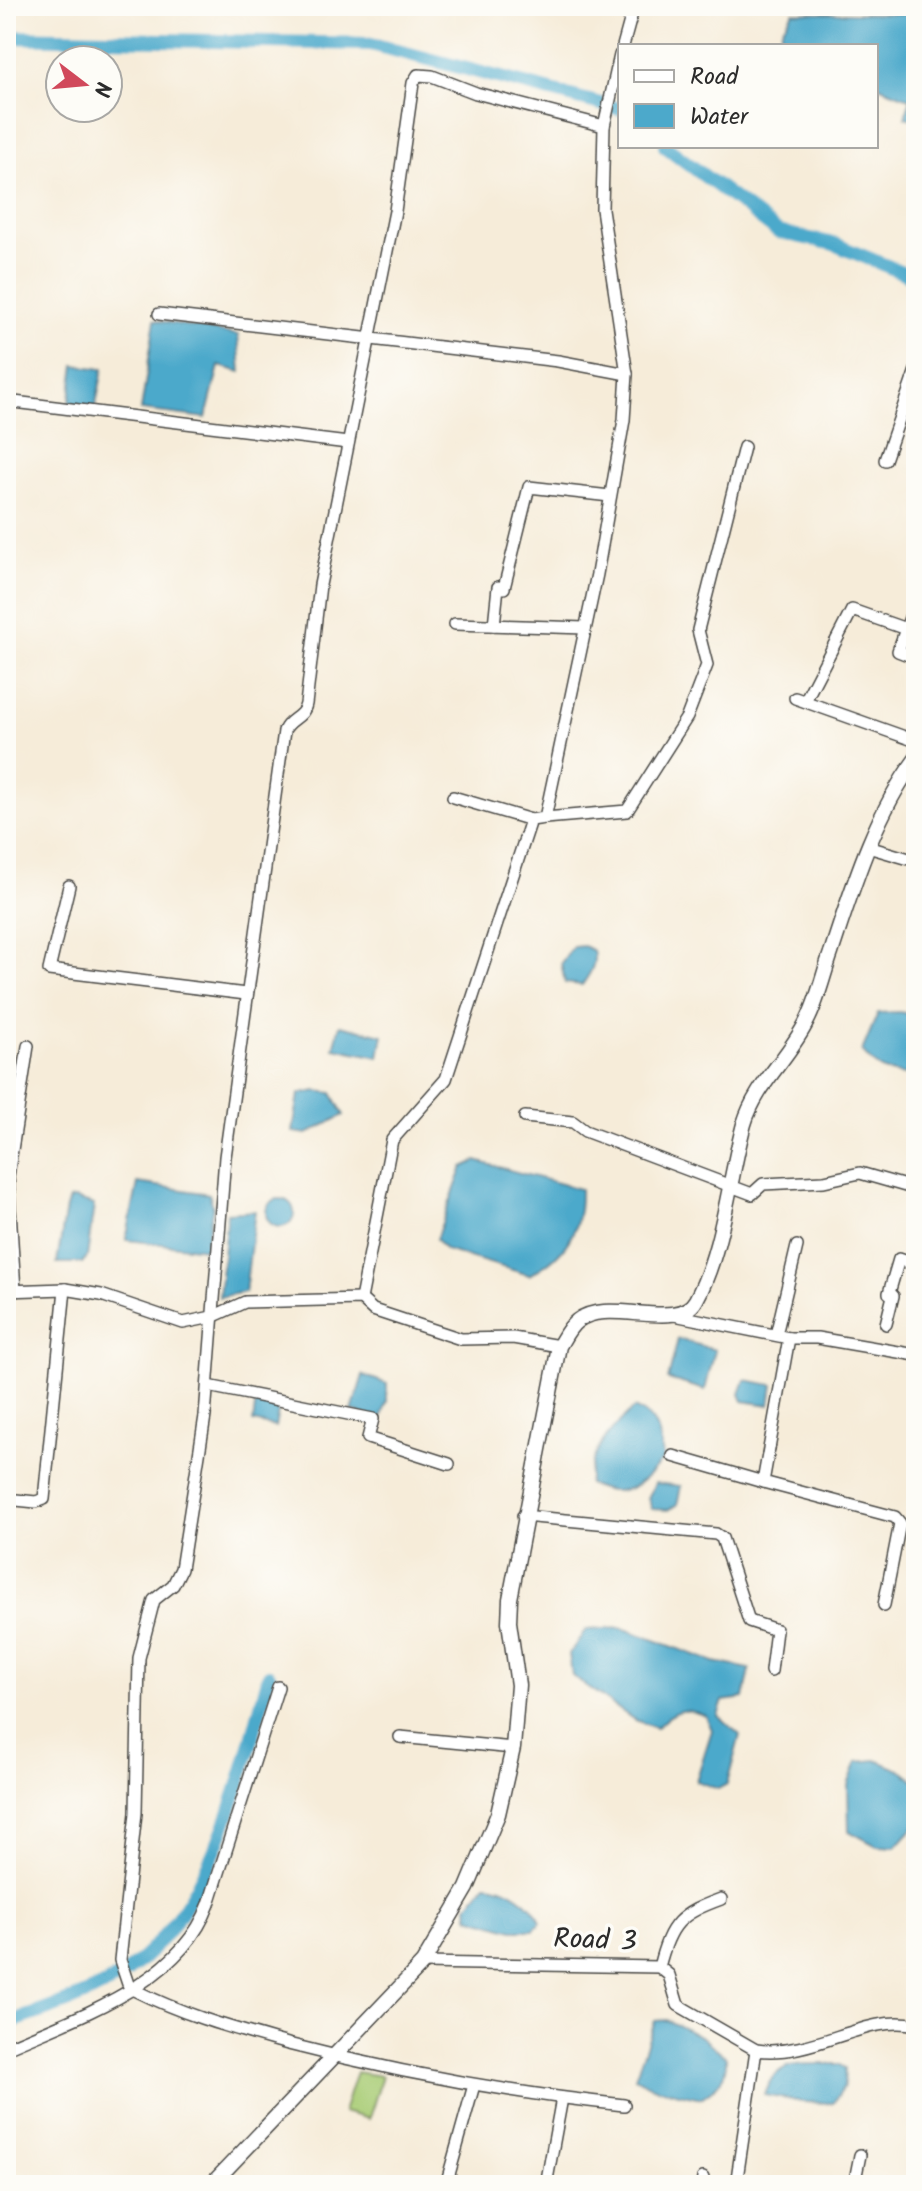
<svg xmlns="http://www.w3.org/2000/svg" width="922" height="2191" viewBox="0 0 922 2191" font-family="Kalam,sans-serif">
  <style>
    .green { fill: #a8cc75; stroke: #6a7c50; stroke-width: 2 }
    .water { fill: #4ca9cb; stroke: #3c6a7b; stroke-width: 2 }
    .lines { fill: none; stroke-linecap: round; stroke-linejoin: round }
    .canal { stroke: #4ca9cb; stroke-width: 14 }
    .minor-casing { stroke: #494845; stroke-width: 14 }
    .tertiary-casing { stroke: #494845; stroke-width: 17 }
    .minor { stroke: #fff; stroke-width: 11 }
    .tertiary { stroke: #fff; stroke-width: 14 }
    .labels { text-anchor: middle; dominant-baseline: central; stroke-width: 7; stroke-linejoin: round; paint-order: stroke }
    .street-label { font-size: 28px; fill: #2b2b2b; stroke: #fdfcf7 }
  </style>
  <rect width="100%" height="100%" fill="#fdfcf7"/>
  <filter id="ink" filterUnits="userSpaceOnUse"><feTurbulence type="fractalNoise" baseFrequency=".0125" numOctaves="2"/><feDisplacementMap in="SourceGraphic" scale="16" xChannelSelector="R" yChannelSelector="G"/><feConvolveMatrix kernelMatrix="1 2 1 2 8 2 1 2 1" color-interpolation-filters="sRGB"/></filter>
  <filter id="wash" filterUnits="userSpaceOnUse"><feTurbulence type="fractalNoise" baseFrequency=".006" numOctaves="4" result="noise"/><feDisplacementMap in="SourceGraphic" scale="32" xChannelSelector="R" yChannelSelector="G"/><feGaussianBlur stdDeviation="1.8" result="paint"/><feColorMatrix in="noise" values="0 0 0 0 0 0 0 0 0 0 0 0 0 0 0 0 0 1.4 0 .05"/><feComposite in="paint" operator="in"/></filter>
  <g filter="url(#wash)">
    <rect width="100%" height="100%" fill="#f6ecd9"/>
    <path class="green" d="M356,2072L382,2076L369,2119L343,2112Z"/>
    <g class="water">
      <path d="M793,12L916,14V120L905,117L911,99L876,85V46H779L782,29Z"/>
      <path d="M155,320L238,335L241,372L219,366L206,418L141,410Z"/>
      <path d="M75,365L103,369L95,409L69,405Z"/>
      <path d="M584,946L593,951C597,964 589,975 582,985L565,983L561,963L573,947Z"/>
      <path d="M899,1012L916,1015V1077C889,1071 881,1076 862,1051L878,1013Z"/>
      <path d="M340,1025L383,1035L379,1057L334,1048Z"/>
      <path d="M317,1091L332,1093L344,1115L307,1134L293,1132L299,1094Z"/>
      <path d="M476,1161L580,1189C581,1232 566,1255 529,1275L445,1250L436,1239L463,1167Z"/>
      <path d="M138,1183L209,1194L213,1206L205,1249L126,1240Z"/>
      <path d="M75,1199L94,1205L87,1257L82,1263H57L66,1208L69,1200Z"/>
      <circle cx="280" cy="1213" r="14"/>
      <path d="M255,1211L245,1292L219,1297L227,1213Z"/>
      <path d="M678,1339L715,1350L705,1390L668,1379Z"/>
      <path d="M363,1375L387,1384V1401L381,1419L352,1411Z"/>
      <path d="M745,1380L773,1385L770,1405L743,1401L740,1394Z"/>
      <path d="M256,1400L272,1403L278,1412L275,1427L253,1422Z"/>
      <path d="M634,1408C658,1418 661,1435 663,1459C641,1486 623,1501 588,1484C591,1449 609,1432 634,1408Z"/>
      <path d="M655,1483L681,1486L677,1505L668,1510L652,1509L648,1498Z"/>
      <path d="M622,1628L714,1662L750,1669L744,1698L723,1701L718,1716L740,1735L727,1784L718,1789L696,1781L712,1730L706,1716C682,1706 674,1710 656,1728L633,1719L572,1676L569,1654L586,1630Z"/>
      <path d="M876,1760L902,1771L916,1782V1825L896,1847L877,1846L849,1831L848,1785L857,1762Z"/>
      <path d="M486,1884C506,1884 534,1903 541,1922L533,1930H513L469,1917L468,1905Z"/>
      <path d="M666,2020L702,2037L726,2057C727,2077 718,2087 701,2098L653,2087L635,2077L655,2021Z"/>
      <path d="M838,2064L845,2068L844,2086L833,2103L802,2102L764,2095C776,2057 804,2065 838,2064Z"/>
    </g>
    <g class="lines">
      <g class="canal">
        <path d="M6,37L371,44L620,109"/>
        <path d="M665,146L778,232L834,244L916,278"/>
        <path d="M6,2024C49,2008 104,1993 139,1962C217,1892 243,1772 269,1675"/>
      </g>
    </g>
  </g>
  <g filter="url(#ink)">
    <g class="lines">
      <g class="minor-casing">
        <g id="minor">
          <path d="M623,46L634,6"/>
          <path d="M604,126L476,93L432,76L418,75L413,83L395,211L320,585L306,704C303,719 289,718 284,731L225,1157L205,1416L181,1569L173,1585L154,1600L139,1658L136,1813L120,1960L128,1984L134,1990C186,2016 232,2028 288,2044C399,2073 510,2093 624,2105"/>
          <path d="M159,314L558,361L627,374"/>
          <path d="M6,401L348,443"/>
          <path d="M885,460L916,370"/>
          <path d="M916,601L898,651L916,658"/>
          <path d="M455,624L585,628"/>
          <path d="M494,625L498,587L504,588L529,487L610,496"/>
          <path d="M795,698L916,741"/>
          <path d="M805,701L852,610L906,629"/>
          <path d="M453,797L531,820"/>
          <path d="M545,818L627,811L687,717L707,665L698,630L744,447"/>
          <path d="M868,847L916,861"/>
          <path d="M69,886L49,970L246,994"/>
          <path d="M525,1117L573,1122L585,1131L752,1194L763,1184L824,1181L860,1173L916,1189"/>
          <path d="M6,1291L65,1289L101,1295L183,1323L212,1317L245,1302L361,1299L373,1310L461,1339L513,1338L559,1346"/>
          <path d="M15,1291L8,1176L28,1046"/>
          <path d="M361,1299L392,1140L446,1079L531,820L545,818L597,574L624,420L627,374L602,209L604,126L620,55"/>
          <path d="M674,1315L789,1338H817L916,1355"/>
          <path d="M886,1324L893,1296L889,1293L899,1259L911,1263L916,1247"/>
          <path d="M776,1335L797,1246"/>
          <path d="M789,1338L763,1482L895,1517L900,1523L884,1605"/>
          <path d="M208,1386L373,1419L368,1438L449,1464"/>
          <path d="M673,1456L763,1482"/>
          <path d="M6,1499L36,1502L44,1499L65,1289"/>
          <path d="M523,1516L716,1534L722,1538L749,1621L776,1630L771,1671"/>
          <path d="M400,1737L513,1748"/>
          <path d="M423,1963L659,1967L669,1975L678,2005L756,2050C815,2058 865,2013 916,2025"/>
          <path d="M659,1967C670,1923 680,1914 721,1899"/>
          <path d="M6,2048C78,2016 179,1985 209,1904L278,1687"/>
          <path d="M446,2185L474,2085"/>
          <path d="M546,2185L562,2098"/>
          <path d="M702,2185L703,2178"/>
          <path d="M736,2185L756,2050"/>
          <path d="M854,2185L860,2155"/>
        </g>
      </g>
      <g class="tertiary-casing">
        <path id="tertiary" d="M211,2185L423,1963L467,1888L498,1814L513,1748L518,1685L509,1622L510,1599L559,1346C564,1338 569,1327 577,1321C607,1296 678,1333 696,1300C723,1250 729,1179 744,1124C756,1084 789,1058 807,1021C818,1000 823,975 831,953C853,886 874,816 916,759"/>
      </g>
      <use href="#minor" class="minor"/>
      <use href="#tertiary" class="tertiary"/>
    </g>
  </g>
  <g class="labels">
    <g class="street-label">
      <text transform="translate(595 1941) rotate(2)">Road 3</text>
    </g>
  </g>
  <rect width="922" height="2191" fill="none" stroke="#fdfcf7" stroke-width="32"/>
  <rect x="618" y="44" width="260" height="104" fill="#fdfcf7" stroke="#a9a8a5" stroke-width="2"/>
  <rect x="634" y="70" width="40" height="12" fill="#ffffff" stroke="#a9a8a5" stroke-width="2"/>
  <text x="690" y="84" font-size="24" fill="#2b2b2b">Road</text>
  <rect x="634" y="104" width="40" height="24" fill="#4ca9cb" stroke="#a9a8a5" stroke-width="2"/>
  <text x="690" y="124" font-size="24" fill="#2b2b2b">Water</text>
  <g transform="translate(84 84) rotate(106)"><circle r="38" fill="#fdfcf7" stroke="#a9a8a5" stroke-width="2"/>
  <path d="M0-6L14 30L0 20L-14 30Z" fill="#d1495b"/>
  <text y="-12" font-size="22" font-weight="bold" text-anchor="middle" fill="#2b2b2b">N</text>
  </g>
</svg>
